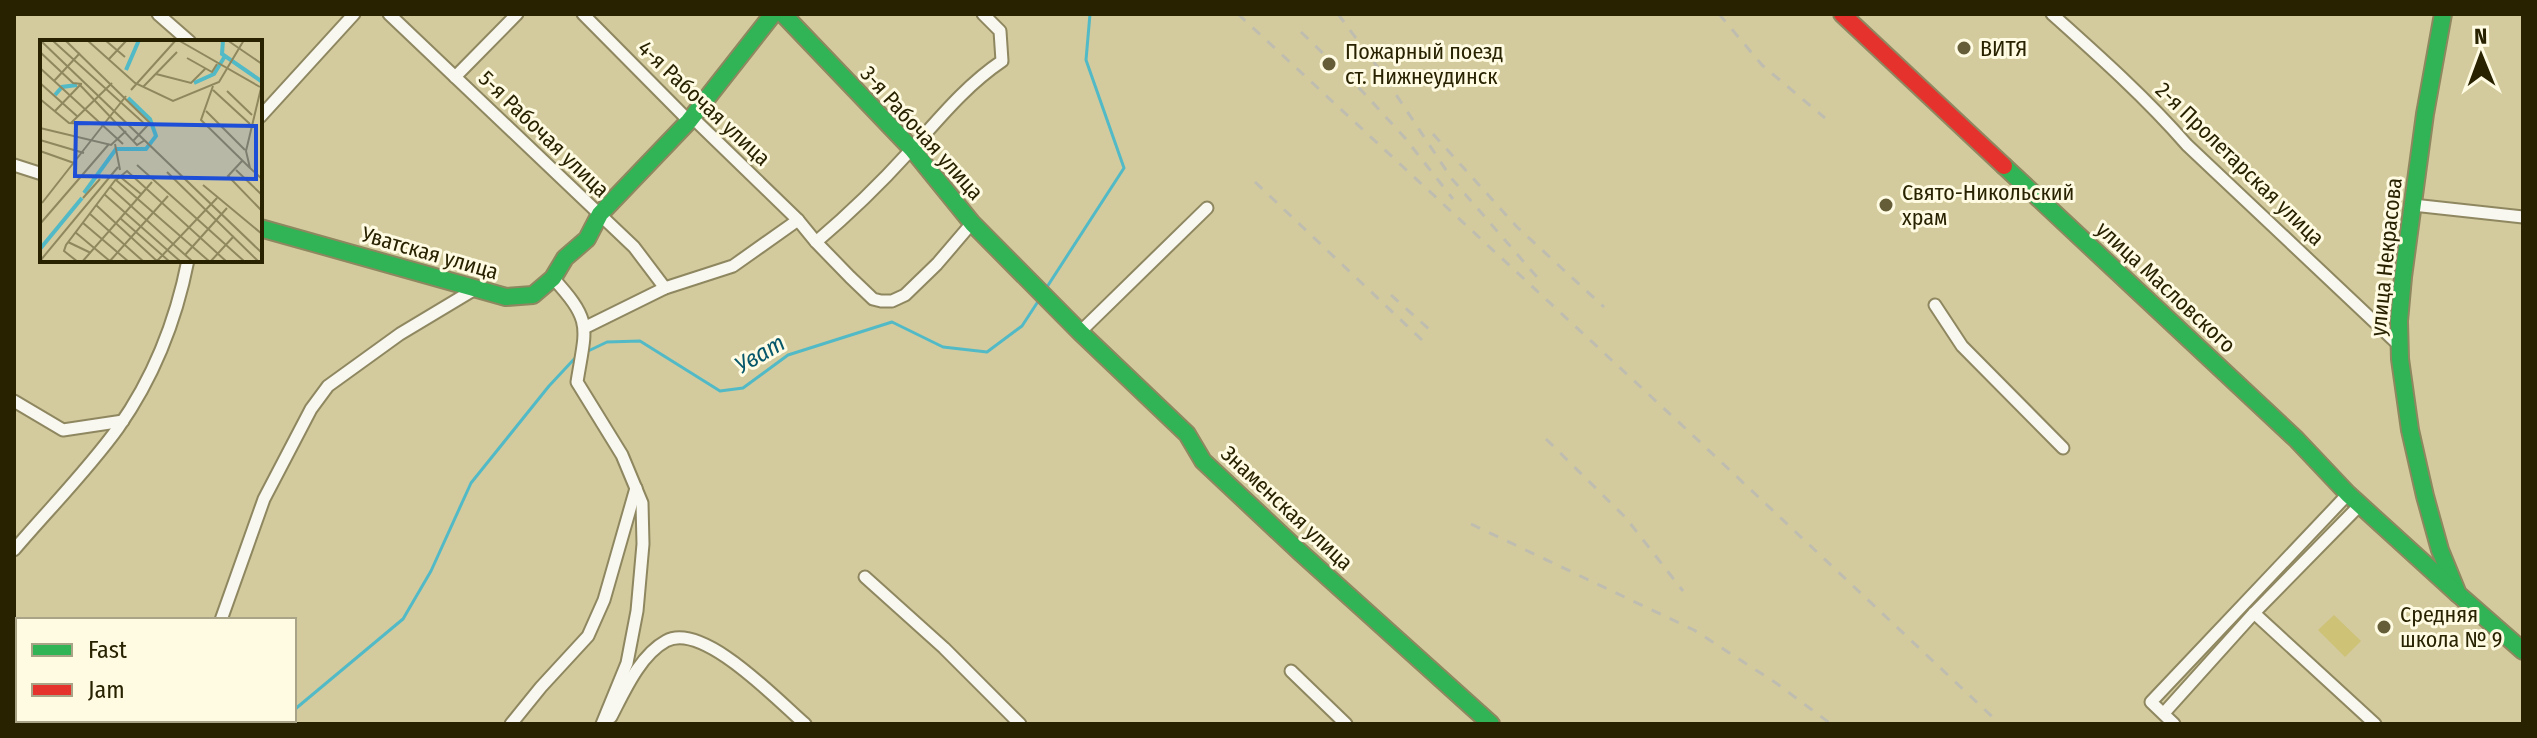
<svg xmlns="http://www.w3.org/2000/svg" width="2537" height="738" viewBox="0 0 2537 738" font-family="'Fira Sans Condensed',sans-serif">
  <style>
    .green { fill: #cec277 }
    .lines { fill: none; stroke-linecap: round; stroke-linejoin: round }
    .stream { stroke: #52bac6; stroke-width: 3 }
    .street-casing { stroke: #8e8760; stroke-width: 15 }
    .fast-casing { stroke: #8e8760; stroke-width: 20 }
    .jam-casing { stroke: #8e8760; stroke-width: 20 }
    .street { stroke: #f8f7f0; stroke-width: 11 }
    .fast { stroke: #30b455; stroke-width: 16 }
    .jam { stroke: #e5322d; stroke-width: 16 }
    .rail { stroke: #bfbdb0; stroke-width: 3; stroke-dasharray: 10 10; stroke-linecap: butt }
    .poi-dot { fill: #645d37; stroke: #fffbe3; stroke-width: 3 }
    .labels { text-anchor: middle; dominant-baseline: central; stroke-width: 6; stroke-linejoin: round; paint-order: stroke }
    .poi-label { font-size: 22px; fill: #282200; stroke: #fffbe3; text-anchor: start }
    .street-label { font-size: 22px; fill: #282200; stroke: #fffbe3 }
    .water-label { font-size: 24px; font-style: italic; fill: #07576a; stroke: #fffbe3 }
    .inset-river { fill: none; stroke: #52bac6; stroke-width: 4 }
    .inset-road { fill: none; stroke: #8f875e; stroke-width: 2 }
    .view { fill: #1d4ed8; fill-opacity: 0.15; stroke: #1d4ed8; stroke-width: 4 }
    .inset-edge { fill: none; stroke: #282200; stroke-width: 4 }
  </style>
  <rect width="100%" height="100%" fill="#d3cb9d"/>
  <path class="green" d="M2334,615L2361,641L2345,657L2318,630Z"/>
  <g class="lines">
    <g class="stream">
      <path d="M1045,290L1124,168L1086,60L1090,14"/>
      <path d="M584,353L607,342L640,341L720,391L743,388L788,355L892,322L943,347L987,352L1022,326L1039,300"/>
      <path d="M294,710L403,619L431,571L471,483L549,386L577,356"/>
      <path d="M281,724L285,720"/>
    </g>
    <g class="street-casing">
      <g id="street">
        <path d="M158,14L190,42"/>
        <path d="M389,14L634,247L665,288"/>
        <path d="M583,14L689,121L697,122L798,220L816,242L850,277L873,299L881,301H892L905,295L937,264L972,223"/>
        <path d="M2052,14C2099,56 2146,98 2187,145L2399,345"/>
        <path d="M455,77L517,14"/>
        <path d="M260,117L354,14"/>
        <path d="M14,165L42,174"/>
        <path d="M2413,205L2523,217"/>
        <path d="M816,242C849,214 880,184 909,152C938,120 965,86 1002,61L1000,31L983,14"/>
        <path d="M553,278C593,322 586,326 577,382L622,455L642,503L643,544L637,611L627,663L602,724"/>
        <path d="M1935,305L1962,346L2063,448"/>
        <path d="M586,327L665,288L733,266L798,220"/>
        <path d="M1080,332L1207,208"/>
        <path d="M14,401L63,430L123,421"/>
        <path d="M14,550C48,510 87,471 118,428C154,377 176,321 188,260"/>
        <path d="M865,577L944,648L1020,724"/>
        <path d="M2254,613L2375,724"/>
        <path d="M221,620L264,499L311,409L328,386L400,334L475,289"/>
        <path d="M1291,671L1346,724"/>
        <path d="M2164,713L2254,613L2360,505"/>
        <path d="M611,717C624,692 640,655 666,641C703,621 778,701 805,724"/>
        <path d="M160,724L163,720"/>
        <path d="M511,724L541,687L588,636L604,600L636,488"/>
        <path d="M2174,724L2151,702L2348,494"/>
      </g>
    </g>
    <g class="fast-casing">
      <g id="fast">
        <path d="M783,14L912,149L972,223L1080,332L1187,434L1203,461L1300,552L1491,724"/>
        <path d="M2443,14L2425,114L2403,277L2399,321L2400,359L2410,430L2425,496L2440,550L2458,594L2523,651"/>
        <path d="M2004,166L2296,439L2348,494L2458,594"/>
        <path d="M260,228L506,297L533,295L553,278L565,258L587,239L600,214L689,121L773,14"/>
      </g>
    </g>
    <g class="jam-casing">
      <path id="jam" d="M1842,14L2004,166"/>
    </g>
    <use href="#street" class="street"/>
    <use href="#fast" class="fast"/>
    <use href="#jam" class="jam"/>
    <g class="rail">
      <path d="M1238,14L1685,428L2000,724"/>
      <path d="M1338,14L1379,69L1452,179L1543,284"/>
      <path d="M1719,14L1762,65L1825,118"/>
      <path d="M1301,32L1363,92L1405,138L1453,199"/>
      <path d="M1433,134L1517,227L1604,307"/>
      <path d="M1255,182L1422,340"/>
      <path d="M1391,295L1431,331"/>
      <path d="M1546,439L1626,518L1683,591"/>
      <path d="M1471,524L1694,630L1776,683L1831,724"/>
    </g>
  </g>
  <g class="poi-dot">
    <circle cx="1964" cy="48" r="8"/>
    <circle cx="1329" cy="64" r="8"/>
    <circle cx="1886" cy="205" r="8"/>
    <circle cx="2384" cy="627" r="8"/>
  </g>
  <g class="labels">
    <g class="poi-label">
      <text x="1980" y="48">ВИТЯ</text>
      <text x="1345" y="51">Пожарный поезд<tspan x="1345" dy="25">ст. Нижнеудинск</tspan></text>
      <text x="1902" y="192">Свято-Никольский<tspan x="1902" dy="25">храм</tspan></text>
      <text x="2400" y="614">Средняя<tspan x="2400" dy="25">школа № 9</tspan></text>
    </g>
    <g class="street-label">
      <text transform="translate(704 103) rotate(43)">4-я Рабочая улица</text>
      <text transform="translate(922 133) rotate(48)">3-я Рабочая улица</text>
      <text transform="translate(544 134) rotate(44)">5-я Рабочая улица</text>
      <text transform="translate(2240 164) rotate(44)">2-я Пролетарская улица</text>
      <text transform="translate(430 253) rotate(16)">Уватская улица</text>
      <text transform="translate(2386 257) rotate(-84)">улица Некрасова</text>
      <text transform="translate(2166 287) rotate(43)">улица Масловского</text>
      <text transform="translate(1287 508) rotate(43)">Знаменская улица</text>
    </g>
    <g class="water-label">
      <text transform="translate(760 354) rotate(-30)">Уват</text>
    </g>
  </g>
  <g transform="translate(40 40)">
    <rect width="222" height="222" fill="#d3cb9d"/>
    <path class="inset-river" d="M183,0L182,14L221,41M86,30L99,0M154,43L174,34L185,16M15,55L22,47L37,45M44,153L76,109H106L116,96L110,79L88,58M0,209L42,158"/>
    <path class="inset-road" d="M0,0L222,213M12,0L107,86L93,101M25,0L110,83M47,0L95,43L133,61L179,42L204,0M65,0L85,17M138,0L220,47M187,0L222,24M0,12L33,43L42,44M147,18L172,32L177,24M69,19L87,0M0,28L83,104M116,34L151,43L165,29M14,41L40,13M0,43L38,77M222,44L206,111L210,128L222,139M173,46L161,80L210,128M103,47L137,12M91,50L136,0M173,50L210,84M187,51L212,75M0,59L29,83L47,84M15,71L40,45L97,105L105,100M166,71L205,110M31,83L72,43M0,88L71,105L86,91M0,100L44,113M75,104L80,130M0,111L34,123M202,121L188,136L222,171M97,125L205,222M196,130L222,155M127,132L219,222M78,135L101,154M76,140L87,131L187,222M76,140L170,222M163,145L222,194M70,147L153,222M64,154L141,222M43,158L60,139M2,163L86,56M56,165L117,221M50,174L104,222M80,178L130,222M43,183L89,222M0,184L69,104M35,192L71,222M28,202L51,213M145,215L187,168M0,221L78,127M38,222L24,211L26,205L76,139M42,222L112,142M69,222L128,156M116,222L177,158M170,222L194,196"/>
    <path class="view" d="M36,83L216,86V139L35,136Z"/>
    <rect width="222" height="222" class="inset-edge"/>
  </g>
  <rect width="2537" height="738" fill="none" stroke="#282200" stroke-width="32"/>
  <rect x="16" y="618" width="280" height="104" fill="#fffbe3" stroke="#a9a488" stroke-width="2"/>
  <rect x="32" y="644" width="40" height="12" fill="#30b455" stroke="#a9a488" stroke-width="2"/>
  <text x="88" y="658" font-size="24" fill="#282200">Fast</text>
  <rect x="32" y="684" width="40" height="12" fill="#e5322d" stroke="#a9a488" stroke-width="2"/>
  <text x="88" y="698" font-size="24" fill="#282200">Jam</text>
  <g transform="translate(2481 56) rotate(359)" stroke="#fffbe3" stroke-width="6" paint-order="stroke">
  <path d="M0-6L14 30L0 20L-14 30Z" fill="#282200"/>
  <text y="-12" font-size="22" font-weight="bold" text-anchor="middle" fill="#282200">N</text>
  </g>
</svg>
